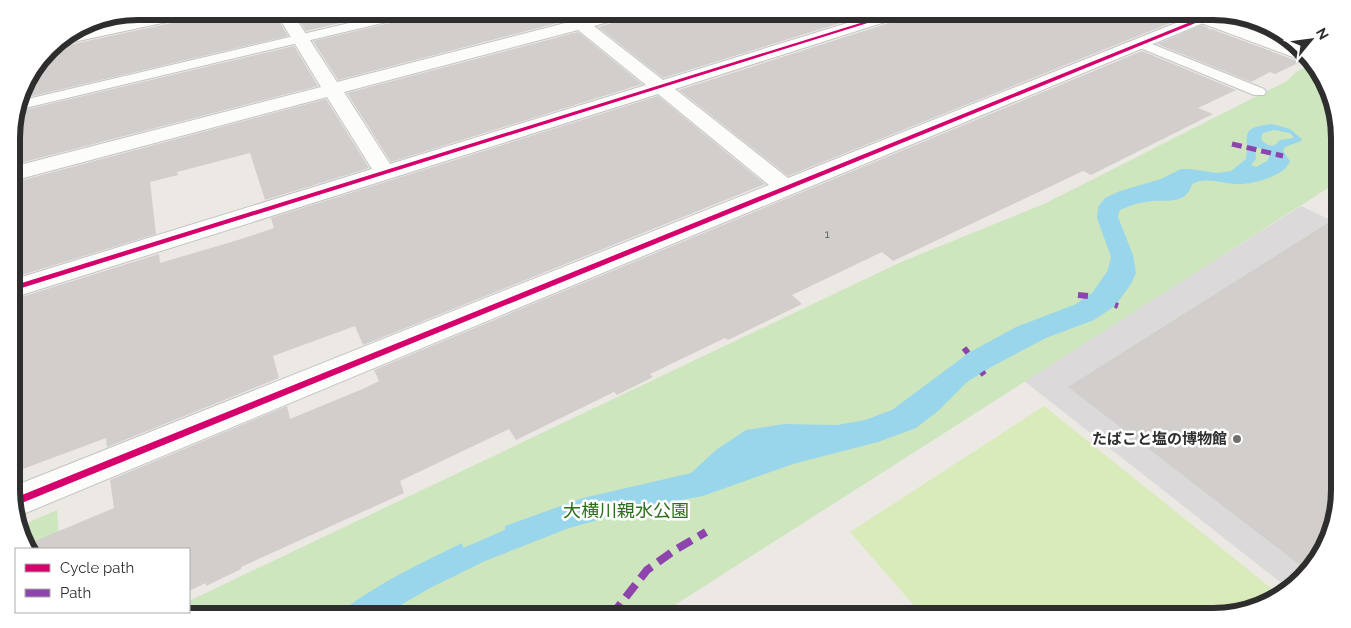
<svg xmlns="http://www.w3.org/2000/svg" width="1351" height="628" viewBox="0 0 1351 628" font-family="Raleway,'Noto Sans JP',sans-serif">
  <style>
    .industrial { fill: #dcd9db }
    .green { fill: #cee6be }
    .pitch { fill: #d9eabb }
    .water { fill: #99d6ec; fill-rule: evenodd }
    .building { fill: #d1cecb }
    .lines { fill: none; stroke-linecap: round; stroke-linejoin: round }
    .service-casing { stroke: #c5c4c5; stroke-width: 2 }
    .minor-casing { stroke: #c5c4c5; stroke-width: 2 }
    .tertiary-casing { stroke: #c5c4c5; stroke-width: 2 }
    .service { fill: #fcfcfb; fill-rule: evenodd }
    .minor { fill: #fcfcfb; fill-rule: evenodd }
    .tertiary { fill: #fcfcfb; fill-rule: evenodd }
    .quiet-far2 { stroke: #8e44ad; stroke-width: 5; stroke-dasharray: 10 5; stroke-linecap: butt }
    .quiet-far1 { stroke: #8e44ad; stroke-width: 6; stroke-dasharray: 12 6; stroke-linecap: butt }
    .quiet { stroke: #8e44ad; stroke-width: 8; stroke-dasharray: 16 8; stroke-linecap: butt }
    .cycleway-casing { stroke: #fff; stroke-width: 3 }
    .cycleway { fill: #d6006c; fill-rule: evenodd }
    .poi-dot { fill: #706f6e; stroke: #fff; stroke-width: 2 }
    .labels { text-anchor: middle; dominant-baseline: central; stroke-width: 5; stroke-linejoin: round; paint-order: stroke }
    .number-label { font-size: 12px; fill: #585857 }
    .poi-label { font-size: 15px; font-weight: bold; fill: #2e2e2e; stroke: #fff; text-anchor: end }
    .near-park-label { font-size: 18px; fill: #2c6e1b; stroke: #fff }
    .rim { fill: none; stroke: #2e2e2e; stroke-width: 6 }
  </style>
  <rect width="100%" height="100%" fill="#ece8e4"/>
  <path class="industrial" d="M1301,206L1339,224L1340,491L1330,539L1289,589L1024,381Z"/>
  <g class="green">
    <path d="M1315,63L1339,121V181L656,617H156L167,612H189V601L901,262L1044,204L1287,81L1296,72Z"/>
    <path d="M57,510L60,549H30L25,538L29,536V522Z"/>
  </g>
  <path class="pitch" d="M1044,406L1281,596L1221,616L924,617L850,532Z"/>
  <path class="water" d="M1272,124L1290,129L1302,139L1301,141L1285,147L1283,151L1290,161C1287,169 1280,173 1273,176C1262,181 1250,184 1238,184C1224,184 1206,176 1192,184C1187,204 1168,200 1152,201C1141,202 1130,205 1120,210L1118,217L1133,255L1136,273L1131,284L1115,306L1094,320L1046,338L993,366L967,382L938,411L916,428L878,442L793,464L703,496L654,505L569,528L485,561L432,587L380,617H341L342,611C378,583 421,563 462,543L463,548L505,530V526L583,498L691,473L716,450L746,430L784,424L837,425L865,420L892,410L970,352L1016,327L1076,304L1092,293L1108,270L1111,257L1097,218L1098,207L1105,198L1120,191L1161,179L1181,169H1190L1217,173L1231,171L1246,159C1250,135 1237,128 1272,124ZM1274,130L1290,133L1294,138L1280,140L1275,145C1269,147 1263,143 1261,138L1263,133ZM1255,147L1266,150L1270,155L1267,161L1256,167L1251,165L1256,159Z"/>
  <g class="building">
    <path d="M138,11H161L76,29L90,21Z"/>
    <path d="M205,11H273L288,36L20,99L24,81L52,45L59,47L195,18L202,16Z"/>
    <path d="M293,11H391L306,31Z"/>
    <path d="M424,11H562L560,15L565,21L338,80L313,41L416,17Z"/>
    <path d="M640,11H879L663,78L598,27L637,16Z"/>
    <path d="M914,11H1173L1176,16L1183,18L788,176L679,90L911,16Z"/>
    <path d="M1240,17L1262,21L1288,41L1231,21Z"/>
    <path d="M1202,25L1209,28V30L1211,29L1300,62L1275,74L1270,72L1251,82L1157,44Z"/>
    <path d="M578,32L642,84L391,162L347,93Z"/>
    <path d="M294,46L318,86L12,165V129L16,112Z"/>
    <path d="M1142,51L1236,90L1198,108L1213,114L1091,175L1083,171L893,261L882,252L792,295L802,304L728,340L725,338L650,374L653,377L617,395L614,392L516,440L509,429L400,481L404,493L241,567V569L206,586V583L189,591V549H30L28,544L114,508L110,480L287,406L290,419L365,388L379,381L374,370Z"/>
    <path d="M658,96L765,184L363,345L355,326L273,356L279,378L107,447L106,438L12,473V300L159,254L160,263L238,240L274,228L271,218Z"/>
    <path d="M326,99L369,168L265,200L250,153L177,172L178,175L150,182L156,234L12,278V183Z"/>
    <path d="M1339,216L1340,491L1330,539L1305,569L1068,387Z"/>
  </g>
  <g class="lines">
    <g class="service-casing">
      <g id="service">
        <path d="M400,11H422L416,15L17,110L19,101Z"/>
        <path d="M1142,40L1264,89L1266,92L1264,95H1254L1138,47L1136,44Z"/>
      </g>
    </g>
    <g class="minor-casing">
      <g id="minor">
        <path d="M171,11H203L201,14L195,16L59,45L53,44L71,32Z"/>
        <path d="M275,11H291L337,82L569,22L562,15L565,11L576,12L584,18L610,11H638L636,14L594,26L663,80L886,11H912L910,14L675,89L788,178L1206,11L1225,14L16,517L12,507V487L769,185L658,94L12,298V280L372,169L327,97L12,181V167L321,87ZM578,30L646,85L390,164L344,92Z"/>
      </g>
    </g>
    <g class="tertiary-casing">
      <path id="tertiary" d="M1175,11H1199L1293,45L1313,60H1301L1177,14Z"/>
    </g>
    <use href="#service" class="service"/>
    <use href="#minor" class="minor"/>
    <use href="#tertiary" class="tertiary"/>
    <path class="quiet-far2" d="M1232,144L1283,156"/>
    <g class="quiet-far1">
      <path d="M1078,295L1088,296"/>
      <path d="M1115,305L1118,306"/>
      <path d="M964,348L968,353"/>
      <path d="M982,372L984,375"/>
    </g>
    <path class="quiet" d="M611,616L647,570L675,550L706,532"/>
    <g class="cycleway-casing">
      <g id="cycleway">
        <path d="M899,11H906L12,291V286Z"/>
        <path d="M1215,12L1220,13L12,507V499Z"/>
      </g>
    </g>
    <use href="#cycleway" class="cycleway"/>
  </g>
  <circle class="poi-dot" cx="1237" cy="439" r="5"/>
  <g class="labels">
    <g class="number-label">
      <text x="827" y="234">1</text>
    </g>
    <g class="poi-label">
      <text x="1227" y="439">たばこと塩の博物館</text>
    </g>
    <g class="near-park-label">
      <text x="626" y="510">大横川親水公園</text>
    </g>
  </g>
  <path d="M0 0H1351V628H0ZM138 20H1213A118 118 0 0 1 1331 138V490A118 118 0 0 1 1213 608H138A118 118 0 0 1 20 490V138A118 118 0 0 1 138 20Z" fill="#fff" fill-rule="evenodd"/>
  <path class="rim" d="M138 20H1213A118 118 0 0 1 1331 138V490A118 118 0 0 1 1213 608H138A118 118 0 0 1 20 490V138A118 118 0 0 1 138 20Z"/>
  <rect x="15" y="548" width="175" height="65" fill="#ffffff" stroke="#ababab"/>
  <rect x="25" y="564" width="25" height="8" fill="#d6006c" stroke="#ababab"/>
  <text x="60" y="573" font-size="15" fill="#2e2e2e">Cycle path</text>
  <rect x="25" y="589" width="25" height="8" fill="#8e44ad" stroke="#ababab"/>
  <text x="60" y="598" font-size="15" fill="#2e2e2e">Path</text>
  <g transform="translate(1311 40) rotate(61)" stroke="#ffffff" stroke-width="4" paint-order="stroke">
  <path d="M0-4L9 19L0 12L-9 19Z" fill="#2e2e2e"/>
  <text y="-8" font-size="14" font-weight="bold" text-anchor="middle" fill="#2e2e2e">N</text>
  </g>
</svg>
